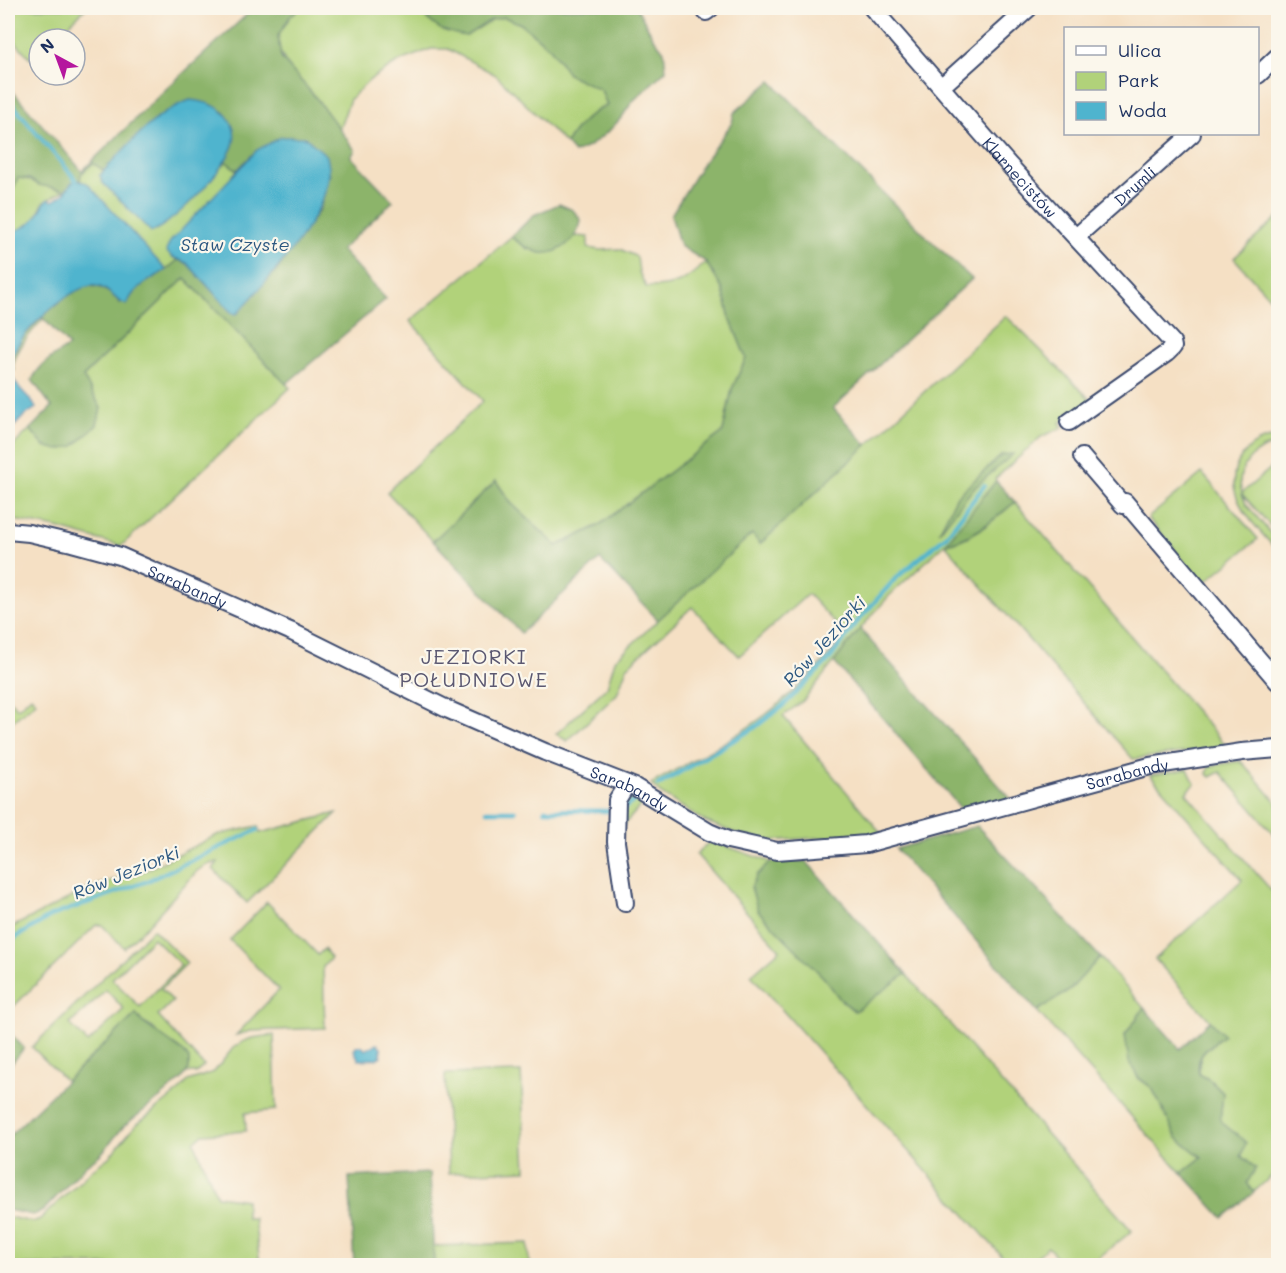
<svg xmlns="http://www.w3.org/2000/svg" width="1286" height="1273" viewBox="0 0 1286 1273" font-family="Mali,sans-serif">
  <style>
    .green { fill: #b1d27a; stroke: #66806c; stroke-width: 1.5; fill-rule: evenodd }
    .forest { fill: #8cb46a; stroke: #547264; stroke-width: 1.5 }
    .water { fill: #4fb4ce; stroke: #357296; stroke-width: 1.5 }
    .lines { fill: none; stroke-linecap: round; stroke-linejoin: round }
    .stream { stroke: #4fb4ce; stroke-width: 4.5 }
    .minor-casing { stroke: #3c4a6d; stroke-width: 20 }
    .minor { stroke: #fff; stroke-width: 16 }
    .labels { text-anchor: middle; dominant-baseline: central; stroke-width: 4.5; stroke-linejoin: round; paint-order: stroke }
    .street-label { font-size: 16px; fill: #1b2f5e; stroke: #fbf7ec }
    .water-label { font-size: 18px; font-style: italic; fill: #2b5780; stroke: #fbf7ec }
    .quarter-label { font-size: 20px; letter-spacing: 1.5px; fill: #5b5871; stroke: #fbf7ec }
  </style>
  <rect width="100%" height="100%" fill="#fbf7ec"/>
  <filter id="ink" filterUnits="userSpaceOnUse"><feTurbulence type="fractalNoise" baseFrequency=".0167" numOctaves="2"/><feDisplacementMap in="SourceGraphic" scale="12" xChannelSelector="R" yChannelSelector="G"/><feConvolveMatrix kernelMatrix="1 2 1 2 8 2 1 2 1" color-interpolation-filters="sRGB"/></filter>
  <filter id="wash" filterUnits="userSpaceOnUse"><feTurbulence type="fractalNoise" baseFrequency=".008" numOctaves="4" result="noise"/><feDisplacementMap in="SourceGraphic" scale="24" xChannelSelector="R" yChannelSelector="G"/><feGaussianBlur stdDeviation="1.35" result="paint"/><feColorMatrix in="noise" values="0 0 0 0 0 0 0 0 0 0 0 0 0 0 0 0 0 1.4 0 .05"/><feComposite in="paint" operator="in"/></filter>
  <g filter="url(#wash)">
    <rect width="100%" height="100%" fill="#f5e0c4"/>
    <g class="green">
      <path d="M8,8H86L54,39H39V53L32,60L8,34Z"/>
      <path d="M300,8H422L427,20L466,36L491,20L504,17L521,24L551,49L568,74L601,90L607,105C588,113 576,127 566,144L496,75L448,49H431L400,61L371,79L350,99L339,130C330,117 321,104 311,92C284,62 259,41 300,8Z"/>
      <path d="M225,161L237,170L172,257L178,260L166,270L87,184L80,181L81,174L93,163L104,171L100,175L224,165Z"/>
      <path d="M18,178C35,179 47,189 65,190L44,202L34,221L19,230L8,232V195L13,190Z"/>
      <path d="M1278,217V307L1234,258Z"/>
      <path d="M576,236L588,237V248L600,250L620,249L637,257L639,272L646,287C675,288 686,281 706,262L723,290L730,318L746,358L732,389L723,432L598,526L557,546L511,503L496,481L433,541L387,492L483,401L410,321L511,237L528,249H560Z"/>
      <path d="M185,278L290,388L121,546L57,528L8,519V451L30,429L44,446L101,408L83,377Z"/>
      <path d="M1006,316L1092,401L1060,423L1063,427L1041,437L995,479L996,481L946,544C974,539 994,519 1015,502L1227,747L1133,759L945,544L889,596L860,629L804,700L783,716L882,834L767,841L740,835L704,821L660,793L651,784C691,761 739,737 774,708C800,687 825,661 846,635L808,594L739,656L692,607L627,667L617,694L567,741L556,734L607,687L615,660L752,533L760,544ZM1012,454L972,490L941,528L957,496Z"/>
      <path d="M42,317L44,318C32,331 16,349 13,366L15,370L11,371C8,349 29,331 42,317Z"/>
      <path d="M1278,437V444C1255,447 1234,468 1242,493L1278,462V534L1242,494L1246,504L1278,542V552C1257,526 1216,493 1242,456C1251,444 1264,438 1278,437Z"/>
      <path d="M1202,473L1258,539L1203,584L1148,518Z"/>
      <path d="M31,696L36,702L8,725V699L18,708Z"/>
      <path d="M1241,761L1278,804V839L1220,772L1210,777L1207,774L1209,766Z"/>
      <path d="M1188,769L1195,784L1186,793L1278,898V1170L1254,1192L1247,1183L1238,1134L1227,1129L1220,1120L1223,1093L1210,1080L1200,1074C1195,1052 1210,1049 1223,1035L1155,959L1242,880L1150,775Z"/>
      <path d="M626,791L646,800L622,827Z"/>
      <path d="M337,813L247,903L213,869L218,862L206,865L197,871L149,924L124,948L102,925H96L8,1012V929L92,887L146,870L217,835L258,826L260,833Z"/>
      <path d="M711,841L771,862L757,875L825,979L840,999L854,1011L906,974L1132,1231L1089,1265H1064L1048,1247L1027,1265H1010L751,975L780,950L696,854Z"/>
      <path d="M267,902L318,955L324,949L331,958L323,967L325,1028L251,1031L236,1035L279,990L230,940Z"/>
      <path d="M153,929L187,963L161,989L173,1001L158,1016L204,1066L196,1073H186L189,1069L153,1028L142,1022L136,1014L66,1081L32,1047ZM153,938L181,965L140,1007L112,979ZM106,990L124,1009L88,1043L70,1024Z"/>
      <path d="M1100,957L1144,1008L1125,1035L1130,1062L1138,1078L1152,1088L1177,1138L1202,1157L1182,1173L1037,1011L1069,991Z"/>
      <path d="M274,1035L276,1110L245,1113L246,1131L203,1134L194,1142L217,1196L246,1200V1218H254L260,1265H8V1217L32,1222L40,1219L93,1169L109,1157L135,1126L179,1091L188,1081L214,1072L233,1048L242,1042L252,1038Z"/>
      <path d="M521,1072L526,1170L449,1173L445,1074Z"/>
      <path d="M528,1243L529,1265H434L433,1246Z"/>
    </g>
    <g class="forest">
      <path d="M254,8H300L291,15L278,36L281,58L317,99L355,150L351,157L393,201L341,250L386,299L286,384L185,278L83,377L101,408L97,425L74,446L59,450L44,446L30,429L52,407L32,380C40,363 55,356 69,346L42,317C69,295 91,268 120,303L143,284L166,270L178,260L187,263L232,313L277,270L320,209L330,174L257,150L237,170L225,161C236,137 239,133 223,111L119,155L104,171L93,163L81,174L80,181L76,180L65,190L39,185L29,179L18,178L13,190L8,195V86L82,171L166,89Z"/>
      <path d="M422,8H637L653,37L664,51L666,70L632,102L622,117L609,131L588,147L574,153L566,144C576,126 588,114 607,105L601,90L568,74L551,49L521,24L504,17L491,20L466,36C444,32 431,29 422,8Z"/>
      <path d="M771,81L927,237L972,279L833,408L867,445L760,544L752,534L658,620L600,559L521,633L433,541L496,481L511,503L557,546L598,526L723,432L732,389L746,358L730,318L723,290L706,262L680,246L671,215L701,166L732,123L734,113Z"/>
      <path d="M559,204L573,210L581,220C579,238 560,255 541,253C529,251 520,243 511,237L534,215Z"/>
      <path d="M1013,454L972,490L939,532L957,496L1002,455Z"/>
      <path d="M996,481L1015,502C993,520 974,538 945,544Z"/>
      <path d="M860,629L1011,799L963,811L834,662Z"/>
      <path d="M977,826L1100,957L1069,991L1037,1011L896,849Z"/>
      <path d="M806,861L906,974L855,1011L840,999L825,979L758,911L751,887L757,875L771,862Z"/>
      <path d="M1144,1008L1180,1049L1210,1021L1224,1035C1209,1048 1195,1053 1199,1074L1210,1080L1223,1093L1220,1120C1228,1130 1238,1133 1246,1143L1241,1156L1256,1168L1247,1183L1254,1192L1223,1218L1182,1173L1202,1157L1177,1138L1152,1088L1138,1077L1129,1062L1125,1035Z"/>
      <path d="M136,1014L142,1022L184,1052L189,1059V1069L182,1079L161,1097L124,1126L101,1154L86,1165L43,1211L33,1215L8,1210V1137Z"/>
      <path d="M8,1031L24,1048L8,1068Z"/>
      <path d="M430,1173L434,1265H354L349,1177Z"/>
    </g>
    <g class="water">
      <path d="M190,100C204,101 218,105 227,116C233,125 236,131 234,142C229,166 174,224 151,232L102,182L100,175C127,147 153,113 190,100Z"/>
      <path d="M281,137H305L327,156C328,162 330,169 329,175C323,223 268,279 237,314L232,313L187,263L172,257L166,251L170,242L257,150Z"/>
      <path d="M76,180L87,183L166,270C151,280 133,287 127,305C115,302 110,288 96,286C72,282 8,342 10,366C12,388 27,391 36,408L24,416L8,433V232C22,230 33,224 40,211C43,206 43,203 48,199L53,201L64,194L71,183Z"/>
      <path d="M377,1044L381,1047V1056L376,1059L359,1060L354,1050L357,1046H362L365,1050Z"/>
    </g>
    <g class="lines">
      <g class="stream">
        <path d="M8,99L76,180"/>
        <path d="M658,785L754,728L785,704L829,660L857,622L896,578L946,536L984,486"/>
        <path d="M623,809L635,800"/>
        <path d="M545,810L608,811"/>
        <path d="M487,811H515"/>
        <path d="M8,942L51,916L145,882L257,830"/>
      </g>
    </g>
  </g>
  <g filter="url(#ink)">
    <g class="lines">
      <g class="minor-casing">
        <g id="minor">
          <path id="s1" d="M872,8L1010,166L1172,342L1173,347L1167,353L1069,422"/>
          <path d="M706,12L711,8"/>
          <path d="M1258,75L1278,56"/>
          <path d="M942,86L1029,8"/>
          <path id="s2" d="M1076,237L1192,134"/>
          <path d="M1082,457L1123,505L1125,502L1278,682"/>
          <path id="s3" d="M8,531L29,533L72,543L120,556L290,631L449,710L545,752L635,787L709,832L728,840L777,851L866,844L1150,766L1242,752L1278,749"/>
          <path d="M625,903L616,842L617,800L627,784"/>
        </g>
      </g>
      <use href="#minor" class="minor"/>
    </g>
  </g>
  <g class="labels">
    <g class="street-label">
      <text stroke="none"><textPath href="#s1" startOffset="225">Klarnecistów</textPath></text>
      <text stroke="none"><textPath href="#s2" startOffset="78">Drumli</textPath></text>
      <text stroke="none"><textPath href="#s3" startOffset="189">Sarabandy</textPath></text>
      <text stroke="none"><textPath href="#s3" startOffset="1197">Sarabandy</textPath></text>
      <text stroke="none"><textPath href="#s3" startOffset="675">Sarabandy</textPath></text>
    </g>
    <g class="water-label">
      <text x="235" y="244">Staw Czyste</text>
      <text transform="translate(824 641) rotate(-48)">Rów Jeziorki</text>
      <text transform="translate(126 872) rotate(-22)">Rów Jeziorki</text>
    </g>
    <g class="quarter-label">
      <text x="474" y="656">JEZIORKI<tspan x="474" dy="23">POŁUDNIOWE</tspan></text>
    </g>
  </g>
  <rect width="1286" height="1273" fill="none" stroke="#fbf7ec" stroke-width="30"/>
  <rect x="1064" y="27" width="195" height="108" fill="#fbf7ec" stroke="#a1a7b3" stroke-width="1.5"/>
  <rect x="1076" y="46" width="30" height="9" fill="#ffffff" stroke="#a1a7b3" stroke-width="1.5"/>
  <text x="1118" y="57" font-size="18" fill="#1b2f5e">Ulica</text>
  <rect x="1076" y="72" width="30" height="18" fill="#b1d27a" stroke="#a1a7b3" stroke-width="1.5"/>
  <text x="1118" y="87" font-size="18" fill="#1b2f5e">Park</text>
  <rect x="1076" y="102" width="30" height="18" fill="#4fb4ce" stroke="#a1a7b3" stroke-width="1.5"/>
  <text x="1118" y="117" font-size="18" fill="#1b2f5e">Woda</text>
  <g transform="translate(57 57) rotate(319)"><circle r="28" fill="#fbf7ec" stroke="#a1a7b3" stroke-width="1.5"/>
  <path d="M0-4.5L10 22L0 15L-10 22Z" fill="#b5179e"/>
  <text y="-9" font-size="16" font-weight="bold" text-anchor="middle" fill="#1b2f5e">N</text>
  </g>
</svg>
